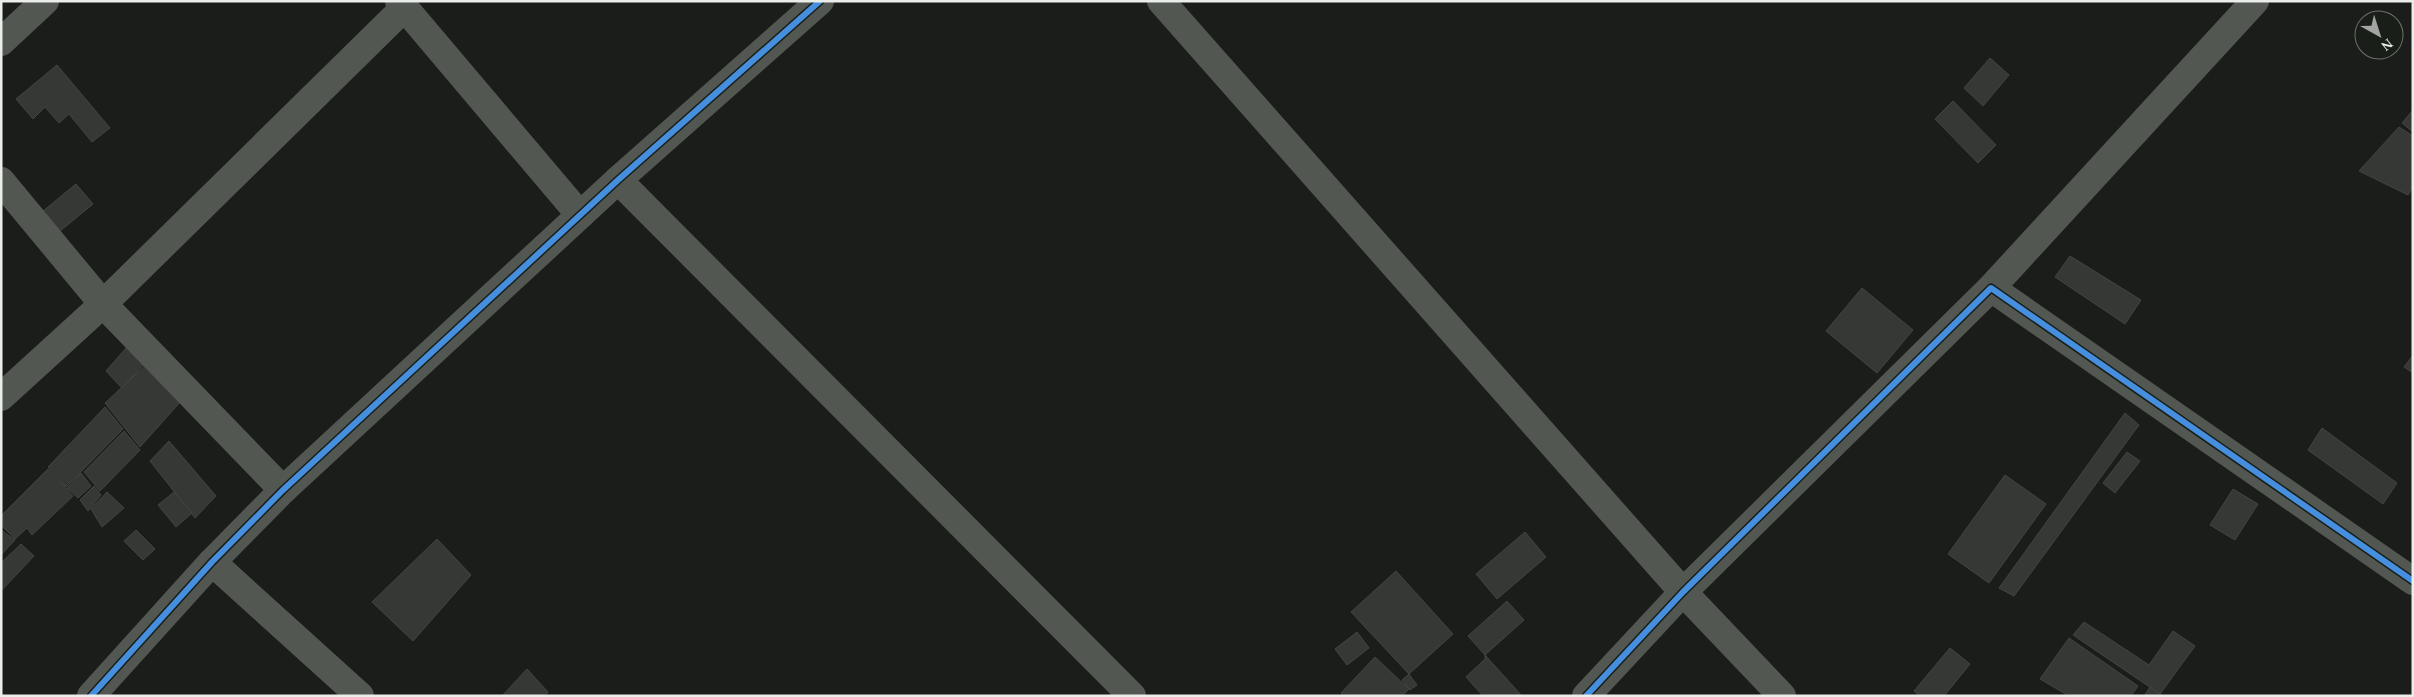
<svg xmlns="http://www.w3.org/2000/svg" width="2414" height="697" viewBox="0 0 2414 697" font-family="Georgia,serif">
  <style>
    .building { fill: #363835; stroke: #424541 }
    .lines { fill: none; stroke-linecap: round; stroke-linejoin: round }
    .street { stroke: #535752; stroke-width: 28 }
    .cycleway-casing { stroke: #191e18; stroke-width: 9 }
    .cycleway { stroke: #468fdf; stroke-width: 6 }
  </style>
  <rect width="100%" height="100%" fill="#1a1d19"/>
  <g class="building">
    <path d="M1990,58L2009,75L1983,106L1964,88Z"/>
    <path d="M57,65L110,128L92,142L69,114L59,123L45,107L33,119L16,99Z"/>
    <path d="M1953,101L1996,145L1978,163L1935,119Z"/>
    <path d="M2413,110V132L2402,123Z"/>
    <path d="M2399,127L2413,136V186L2408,195L2359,171Z"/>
    <path d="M76,184L93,204L54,236L37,216Z"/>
    <path d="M2070,256L2141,300L2125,324L2055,277Z"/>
    <path d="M1862,288L1913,330L1877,373L1826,331Z"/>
    <path d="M127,347L145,363L122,388L106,371Z"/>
    <path d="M2413,355V373L2404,367Z"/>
    <path d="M147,364L182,400L140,447L105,403Z"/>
    <path d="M105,407L123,429L66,487L48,467Z"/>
    <path d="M2125,413L2139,425L2014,596L1999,588Z"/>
    <path d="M2322,428L2397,483L2383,504L2308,450Z"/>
    <path d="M124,431L140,450L100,491L84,472Z"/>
    <path d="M169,441L216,496L195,518L150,461Z"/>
    <path d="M2127,452L2140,461L2115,493L2103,483Z"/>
    <path d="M48,469L73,496L32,535L27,528L15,539L1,525V516Z"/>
    <path d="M81,473L91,486L78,498L67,488Z"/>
    <path d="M2005,475L2046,504L1989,583L1948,554Z"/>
    <path d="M94,486L101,495L88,511L80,500Z"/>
    <path d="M2233,489L2258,504L2235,540L2210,525Z"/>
    <path d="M107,492L124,508L102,527L91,509Z"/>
    <path d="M174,492L192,513L176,527L158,505Z"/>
    <path d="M1,530L15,540L1,555Z"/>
    <path d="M136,530L155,549L143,560L124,541Z"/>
    <path d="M1525,532L1546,557L1497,599L1476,574Z"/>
    <path d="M437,539L471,575L413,641L372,602Z"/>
    <path d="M21,544L34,556L1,591V563Z"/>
    <path d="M1396,571L1453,634L1409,674L1351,612Z"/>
    <path d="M1507,601L1524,620L1485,655L1468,636Z"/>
    <path d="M2084,622L2149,665L2173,631L2195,646L2160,694L2073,635Z"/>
    <path d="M1357,632L1369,648L1347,665L1335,649Z"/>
    <path d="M2069,638L2138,686L2131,696H2069L2040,679Z"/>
    <path d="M1950,648L1970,664L1944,696H1920L1914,691Z"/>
    <path d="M1485,655L1522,696H1483L1466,677L1485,659Z"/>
    <path d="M1375,657L1409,689L1402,696H1345L1341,693Z"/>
    <path d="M527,669L548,692L545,696H502Z"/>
    <path d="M1409,674L1417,685L1410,690L1402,680Z"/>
    <path d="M2150,687L2160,694L2163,696H2144Z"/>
  </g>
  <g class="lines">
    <g class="street">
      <path d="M399,1L580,215"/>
      <path d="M1161,1L1683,592L1782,696"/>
      <path d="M1,42L45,1"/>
      <path d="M618,180L1132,696"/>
      <path d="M1,181L103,304L283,490"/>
      <path d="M1991,288L2255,1"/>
      <path d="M1,397L103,304L405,7"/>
      <path d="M212,562L360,696"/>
      <path d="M91,696L212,562L283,490L618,180L820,1"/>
      <path d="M1586,696L1683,592L1991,288L2413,581"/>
    </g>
    <g class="cycleway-casing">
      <g id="cycleway">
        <path d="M91,696L212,562L283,490L618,180L820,1"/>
        <path d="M1586,696L1683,592L1991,288L2413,581"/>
      </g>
    </g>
    <use href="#cycleway" class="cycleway"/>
  </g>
  <rect width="2414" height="697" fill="none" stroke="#eaede9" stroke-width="5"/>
  <g transform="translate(2379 35) rotate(141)"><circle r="24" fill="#191e18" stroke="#6d716c"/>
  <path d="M0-4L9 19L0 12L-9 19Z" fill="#a1a4a0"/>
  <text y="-8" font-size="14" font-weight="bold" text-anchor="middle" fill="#eaede9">N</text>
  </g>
</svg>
